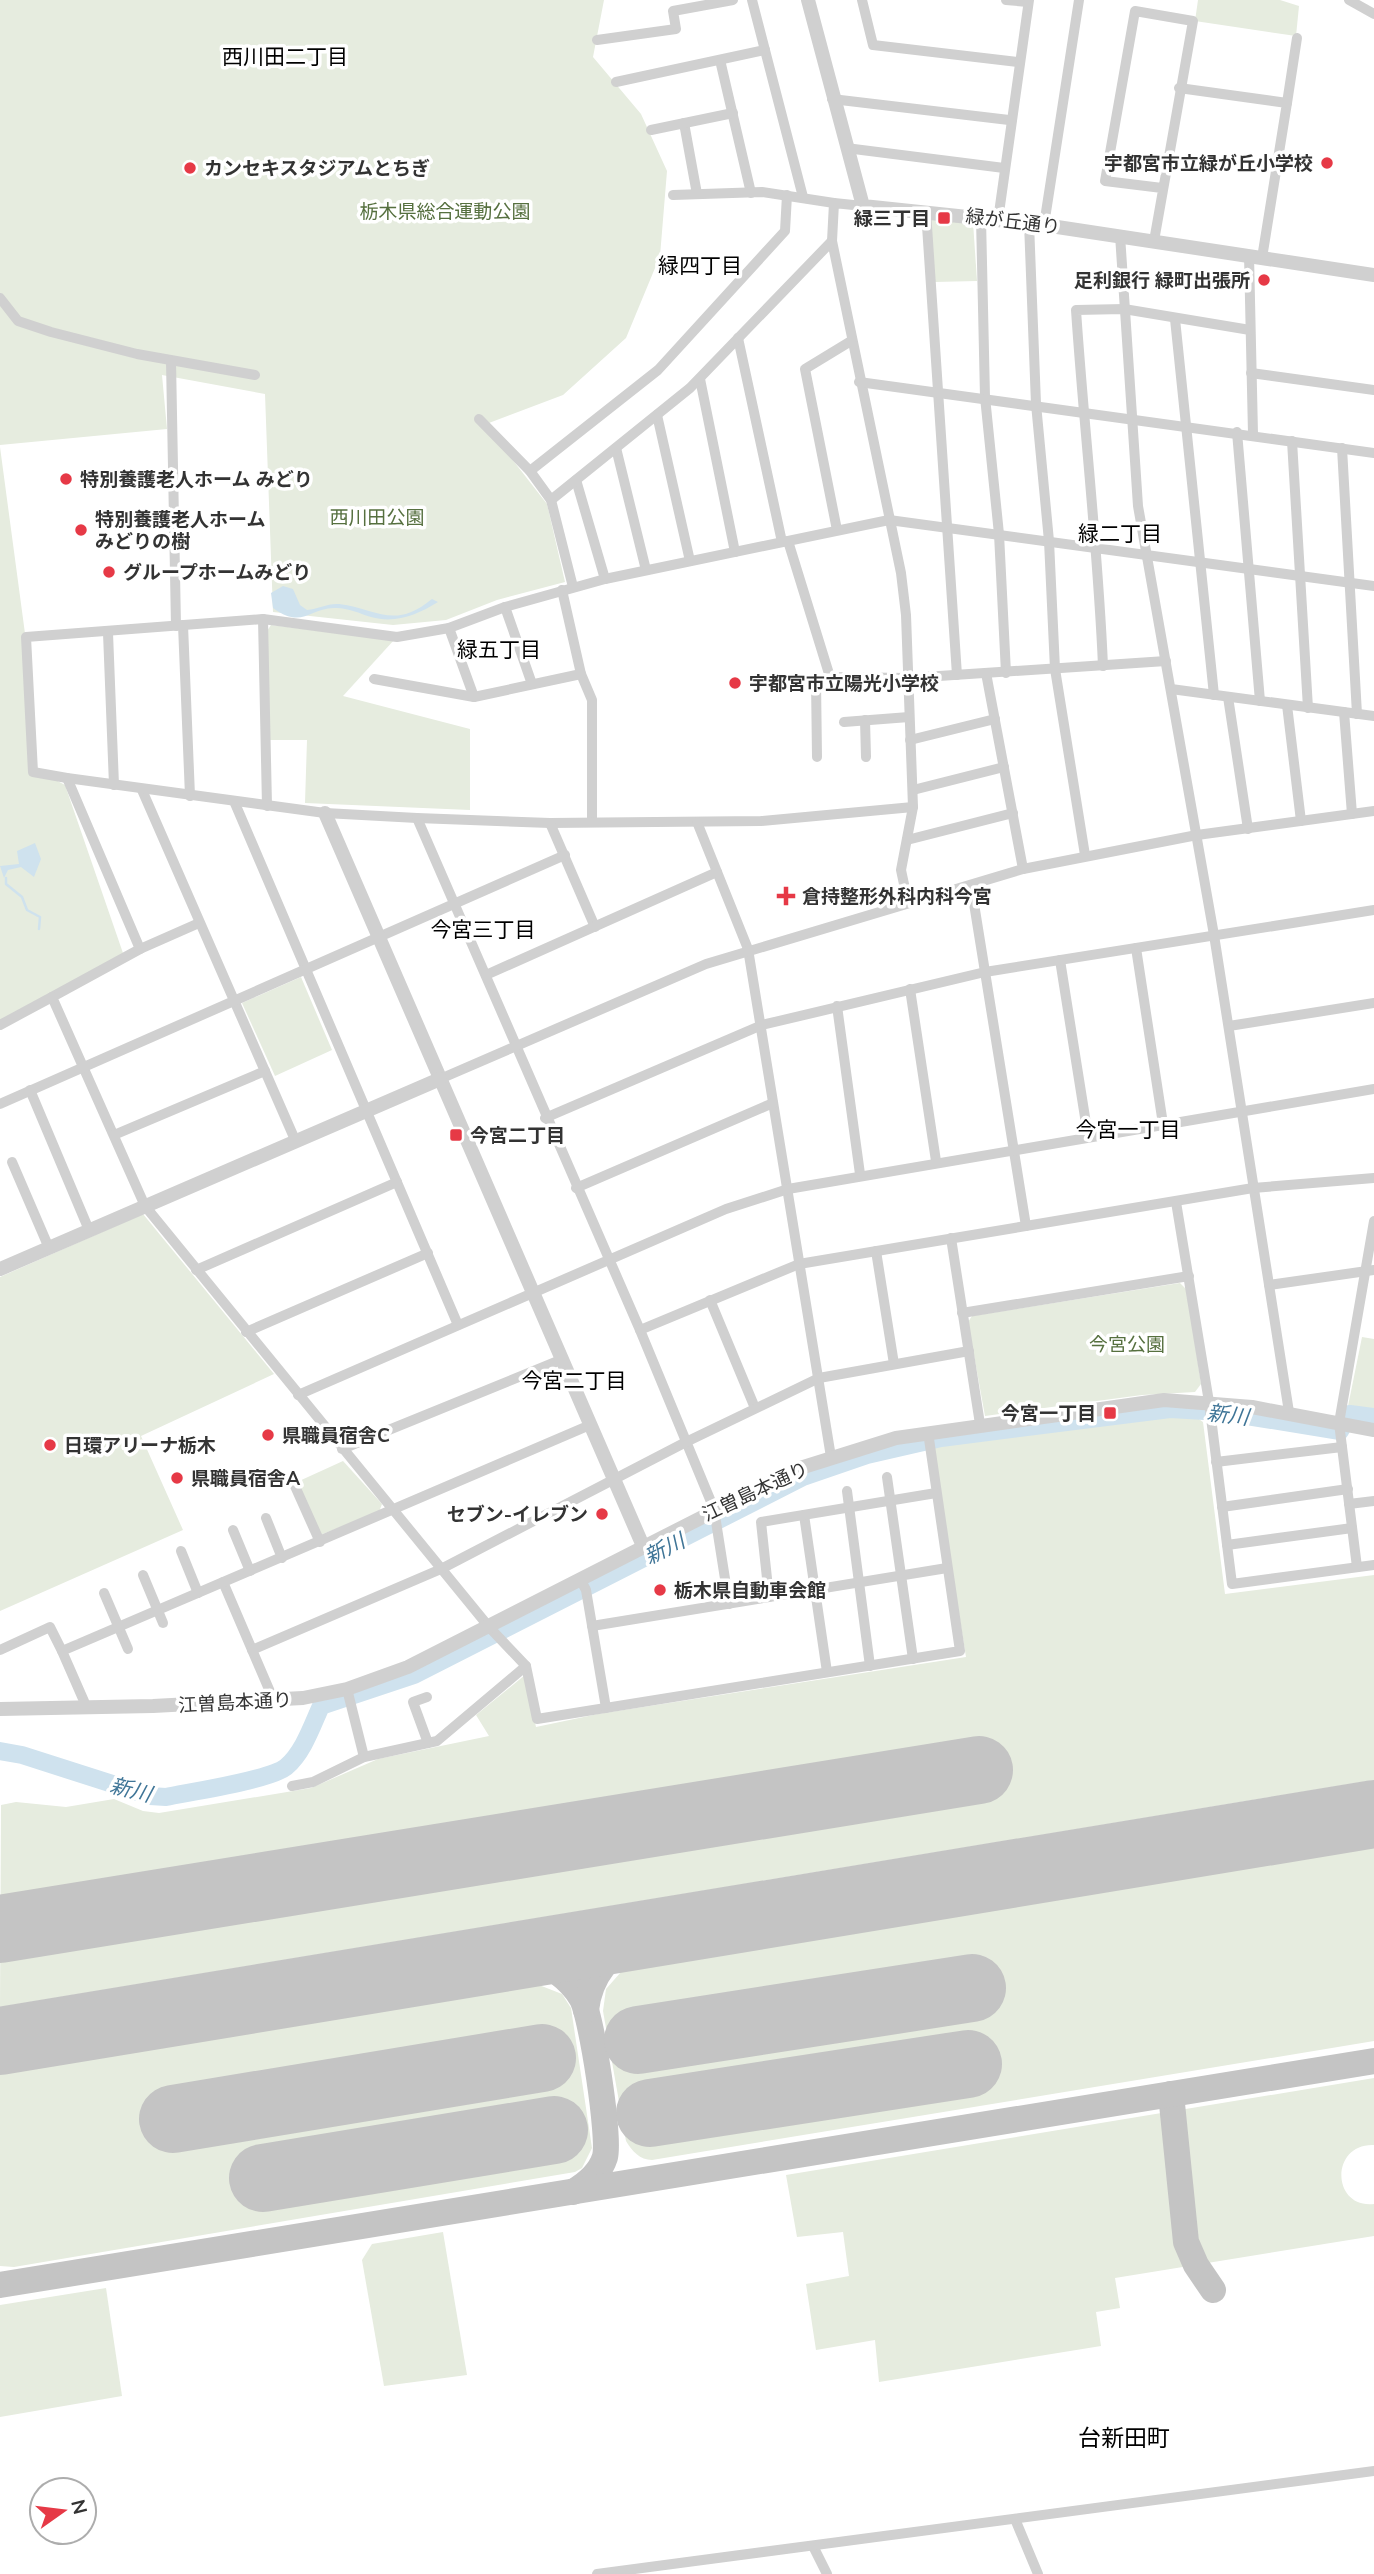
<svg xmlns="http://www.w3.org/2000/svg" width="1374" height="2574" viewBox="0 0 1374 2574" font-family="Mulish,'Noto Sans JP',sans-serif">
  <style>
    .green { fill: #e6ecdf }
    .water { fill: #cfe2ee }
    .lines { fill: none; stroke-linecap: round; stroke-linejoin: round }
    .stream { stroke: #cfe2ee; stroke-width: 2.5 }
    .river { stroke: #cfe2ee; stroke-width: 18 }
    .taxiway { stroke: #c4c4c4; stroke-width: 26 }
    .runway { stroke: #c4c4c4; stroke-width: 68 }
    .minor { stroke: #d0d0d0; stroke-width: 10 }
    .tertiary { stroke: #d0d0d0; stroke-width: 14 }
    .poi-dot { fill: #e63946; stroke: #fff; stroke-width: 2.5 }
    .labels { text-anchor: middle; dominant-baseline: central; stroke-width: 7; stroke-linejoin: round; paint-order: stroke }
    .poi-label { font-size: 19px; font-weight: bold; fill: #333; stroke: #fff; text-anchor: start }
    .park-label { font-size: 19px; fill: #56703f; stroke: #fff }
    .street-label { font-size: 19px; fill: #333; stroke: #fff }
    .neighbourhood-label { font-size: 21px; fill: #000; stroke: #fff }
    .water-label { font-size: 21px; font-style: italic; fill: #3f7597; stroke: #fff }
    .quarter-label { font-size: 23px; fill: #000; stroke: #fff }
  </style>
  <rect width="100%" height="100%" fill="#fff"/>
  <g class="green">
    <path d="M0,0H604L593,57L641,114L667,171L660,256L626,338L563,395L481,426L487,427L547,504L565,582L497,600L446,620L393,625L273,612L265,394L162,375L167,429L0,445Z"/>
    <path d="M1198,0H1280L1299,6L1296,36L1195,21Z"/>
    <path d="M930,217L973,222L977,281L935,282Z"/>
    <path d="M0,447L26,641L33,768L65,785L124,956L0,1021Z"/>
    <path d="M271,625L394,640L343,696L470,729V810L305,803L307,740H270L267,631Z"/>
    <path d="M301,977L332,1050L275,1076L242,1003Z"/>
    <path d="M143,1214L274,1374L141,1436L183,1530L0,1611V1277Z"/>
    <path d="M1180,1283L1187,1290L1201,1384L1195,1392L1142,1395L985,1416L968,1322L972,1316Z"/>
    <path d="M1362,1337L1374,1339V1421L1346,1416Z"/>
    <path d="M1190,1413L1203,1422L1225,1594L1374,1575V1780L0,2007L1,1805L16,1802L66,1807L114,1799L143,1811L159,1813L311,1788L378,1759L489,1736L476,1715L525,1675L536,1727L598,1714L966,1657L933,1451L937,1444Z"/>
    <path d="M343,1461L382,1504L379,1512L320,1535L297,1482Z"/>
    <path d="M1374,1847V2041L652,2160C640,2160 632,2151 626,2141L603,2011L606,1989L621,1972Z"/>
    <path d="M539,1985L562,1994L571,2008L592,2148L582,2168L575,2172L14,2267L0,2266V2074Z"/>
    <path d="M1374,2078V2145C1330,2143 1331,2209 1374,2204V2236L1115,2278L1120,2308L1096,2312L1101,2346L879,2382L875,2340L816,2350L806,2284L849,2276L843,2232L797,2237L786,2175Z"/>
    <path d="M443,2232L467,2375L384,2386L362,2260L372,2244Z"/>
    <path d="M106,2288L122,2396L0,2417V2305Z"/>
  </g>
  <g class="water">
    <path d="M283,586L293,589L300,605L307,610C318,609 328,603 339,604C378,609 394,630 432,599L438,602C417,615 395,624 371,617C359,613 346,607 334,608C308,609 302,629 273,608L271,593Z"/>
    <path d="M35,843L41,859L34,877L21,867L8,870L4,878L0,866L19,864L17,851Z"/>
  </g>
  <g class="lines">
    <path class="stream" d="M6,878V884L22,897L27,910L40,917L39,929"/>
    <path class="river" d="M0,1751L22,1755L150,1796L166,1797C190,1792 270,1780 286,1767C303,1753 312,1726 321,1706L414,1675L803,1477L867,1455L941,1438L1170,1409L1222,1412L1340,1431L1350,1414L1374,1417"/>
    <g class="taxiway">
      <path d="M523,1954C545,1961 571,1979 582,1999C592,2019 610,2137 605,2157C600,2173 587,2184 573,2192"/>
      <path d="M586,2010C590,1974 613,1949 645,1934"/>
      <path d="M1171,2094L1186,2242L1196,2265L1213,2290"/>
      <path d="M0,2285L1374,2061"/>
    </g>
    <g class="runway">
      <path d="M0,1929L979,1770"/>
      <path d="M638,2040L972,1988"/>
      <path d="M0,2041L1374,1814"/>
      <path d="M650,2113L968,2064"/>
      <path d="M173,2119L542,2058"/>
      <path d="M263,2178L554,2130"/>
    </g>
    <g class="minor">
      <path d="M752,0L803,197"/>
      <path d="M862,0L873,45L1018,62"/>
      <path d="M1006,0L1028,2"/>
      <path d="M1349,0L1374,14"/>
      <path d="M597,40L676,29L673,11L733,0"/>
      <path d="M720,60L751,193"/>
      <path d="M616,82L765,50"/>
      <path d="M1179,88L1287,103L1262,258"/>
      <path d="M832,99L1009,120"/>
      <path d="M1287,103L1297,38"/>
      <path d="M684,123L697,194"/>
      <path d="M651,130L733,113"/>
      <path d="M846,148L1004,168"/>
      <path d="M673,195L762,192L834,203"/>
      <path d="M863,206L834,203L832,241L901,573L906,615L913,807L901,870L908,903"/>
      <path d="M926,211L957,675"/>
      <path d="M981,218L985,397L999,534L1006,673"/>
      <path d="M998,220L1029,0"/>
      <path d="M1029,223L1036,404L1049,541L1055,669L1085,855"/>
      <path d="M1044,225L1079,0"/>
      <path d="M1120,235L1138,506L1214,935L1289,1412"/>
      <path d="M1154,241L1193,21L1135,11L1105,181L1162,188"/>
      <path d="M1249,255L1253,434"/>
      <path d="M0,298L18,321L51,332L137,354L255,375"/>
      <path d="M1175,319L1214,695"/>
      <path d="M738,338L782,542"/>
      <path d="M171,361L176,626"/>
      <path d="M1251,373L1374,390"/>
      <path d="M700,379L735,552"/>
      <path d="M859,382L1374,453"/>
      <path d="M657,415L690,561"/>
      <path d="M479,419L530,471L551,500L573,587"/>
      <path d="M1237,432L1260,701"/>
      <path d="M1292,441L1308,708"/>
      <path d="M616,448L646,570"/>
      <path d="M1342,448L1357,714"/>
      <path d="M530,471L658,370L785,231L787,195"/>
      <path d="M576,480L605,579"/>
      <path d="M551,500L690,388L832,241"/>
      <path d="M837,530L805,369L851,341"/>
      <path d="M788,541L830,677L909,678L1166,661"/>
      <path d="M562,590L581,674L592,700V822"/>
      <path d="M505,607L532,684"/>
      <path d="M263,619L267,806"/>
      <path d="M183,625L190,796"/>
      <path d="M449,628L474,697"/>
      <path d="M108,633L114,785"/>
      <path d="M1103,666C1098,547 1084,429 1076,310L1124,309L1250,330"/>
      <path d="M986,673L1023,869"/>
      <path d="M374,679L474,697L581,674"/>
      <path d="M1171,689L1374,716"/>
      <path d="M1228,697L1248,829"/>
      <path d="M1287,705L1301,821"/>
      <path d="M1344,712L1352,814"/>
      <path d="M865,720L866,757"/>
      <path d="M844,722L909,717"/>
      <path d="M910,740L995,719"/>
      <path d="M817,757L816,681L830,677"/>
      <path d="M67,778L140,949L52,997L145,1206L489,1627L526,1666L537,1719L960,1651L928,1432"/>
      <path d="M142,790L296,1142"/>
      <path d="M913,790L1004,767"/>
      <path d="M234,801L458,1325"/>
      <path d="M913,807L761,821L550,823L417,818L325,813L67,778L33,772L26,637L263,619L397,637L449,628L505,607L605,579L889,520L1374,586"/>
      <path d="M417,818L640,1330L714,1509L729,1604"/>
      <path d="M697,822L748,949L831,1457"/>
      <path d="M550,823L595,927"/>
      <path d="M907,840L1013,813"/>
      <path d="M971,885L1026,1226"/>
      <path d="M1136,948L1163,1124"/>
      <path d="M140,949L199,923"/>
      <path d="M1060,960L1088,1136"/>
      <path d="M486,975L717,872"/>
      <path d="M910,989L936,1161"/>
      <path d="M837,1006L860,1174"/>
      <path d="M0,1025L52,997"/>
      <path d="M1229,1026L1374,1003"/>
      <path d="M440,1079L706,964L1023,869L1197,835L1374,811"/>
      <path d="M30,1090L89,1230"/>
      <path d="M0,1104L565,855"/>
      <path d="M545,1118L762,1025L985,972L1374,910"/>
      <path d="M114,1135L265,1071"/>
      <path d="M12,1162L49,1248"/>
      <path d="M576,1188L773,1103"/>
      <path d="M1176,1202L1209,1402L1232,1584L1374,1565"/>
      <path d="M951,1238L980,1424"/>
      <path d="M876,1251L894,1364"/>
      <path d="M196,1270L397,1182"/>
      <path d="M1269,1285L1374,1270"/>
      <path d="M710,1300L755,1408"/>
      <path d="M962,1313L1189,1276"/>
      <path d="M640,1330L799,1264L1253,1188L1374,1178"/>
      <path d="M246,1332L428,1253"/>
      <path d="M298,1395L726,1209L788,1189L1374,1089"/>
      <path d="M342,1449L563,1359"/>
      <path d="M1216,1462L1342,1447"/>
      <path d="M887,1477L913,1659"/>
      <path d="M294,1484L320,1542"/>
      <path d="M847,1491L870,1666"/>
      <path d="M1349,1504L1374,1501"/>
      <path d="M1222,1507L1348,1489"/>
      <path d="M804,1515L827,1672"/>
      <path d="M266,1518L282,1558"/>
      <path d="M233,1530L250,1571"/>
      <path d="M1227,1545L1352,1528"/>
      <path d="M181,1551L198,1593"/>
      <path d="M1357,1567L1339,1423L1374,1221"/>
      <path d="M143,1575L163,1623"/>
      <path d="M580,1579L586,1590L606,1708"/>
      <path d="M223,1582L274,1701"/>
      <path d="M104,1593L128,1649"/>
      <path d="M769,1597L761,1522L936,1493"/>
      <path d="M592,1626L947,1568"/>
      <path d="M0,1650L50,1627L62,1651"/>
      <path d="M252,1650L441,1569L686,1442L819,1378L969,1351"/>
      <path d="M347,1689L364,1757"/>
      <path d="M427,1697L413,1702L428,1743"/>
      <path d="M87,1708L62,1651L590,1425"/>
      <path d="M292,1786L313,1782L364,1757L437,1741L526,1666"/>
      <path d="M1015,2519L1038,2574"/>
      <path d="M813,2546L827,2574"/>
      <path d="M597,2574L1374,2471"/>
    </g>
    <g class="tertiary">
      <path d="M808,0L863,206L1044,225L1374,275"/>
      <path d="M325,813L643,1546"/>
      <path d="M0,1269L440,1079"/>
      <path d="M0,1709L153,1706L303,1698L347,1689L408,1667L797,1469L896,1438L1164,1400L1252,1407L1374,1430"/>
    </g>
  </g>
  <g class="poi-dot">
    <circle cx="1327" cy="163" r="7"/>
    <circle cx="190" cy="168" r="7"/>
    <rect x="937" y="211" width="14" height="14" rx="3.5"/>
    <circle cx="1264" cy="280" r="7"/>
    <circle cx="66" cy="479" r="7"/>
    <circle cx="81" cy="530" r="7"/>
    <circle cx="109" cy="572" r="7"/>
    <circle cx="735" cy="683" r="7"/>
    <path d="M782.5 885.5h7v7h7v7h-7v7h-7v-7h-7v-7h7z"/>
    <rect x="449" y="1128" width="14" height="14" rx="3.5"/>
    <rect x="1103" y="1406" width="14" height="14" rx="3.5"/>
    <circle cx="268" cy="1435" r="7"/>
    <circle cx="50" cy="1445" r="7"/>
    <circle cx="177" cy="1478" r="7"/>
    <circle cx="602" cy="1514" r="7"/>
    <circle cx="660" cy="1590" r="7"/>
  </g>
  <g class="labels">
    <g class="poi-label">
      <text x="1313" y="163" text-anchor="end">宇都宮市立緑が丘小学校</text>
      <text x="204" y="168">カンセキスタジアムとちぎ</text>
      <text x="930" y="218" text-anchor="end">緑三丁目</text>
      <text x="1250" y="280" text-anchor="end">足利銀行 緑町出張所</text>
      <text x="80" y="479">特別養護老人ホーム みどり</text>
      <text x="95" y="519">特別養護老人ホーム<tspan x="95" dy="22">みどりの樹</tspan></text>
      <text x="123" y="572">グループホームみどり</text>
      <text x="749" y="683">宇都宮市立陽光小学校</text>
      <text x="802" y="896">倉持整形外科内科今宮</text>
      <text x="470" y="1135">今宮二丁目</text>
      <text x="1096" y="1413" text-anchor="end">今宮一丁目</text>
      <text x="282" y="1435">県職員宿舎C</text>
      <text x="64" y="1445">日環アリーナ栃木</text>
      <text x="191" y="1478">県職員宿舎A</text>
      <text x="588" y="1514" text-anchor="end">セブン-イレブン</text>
      <text x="674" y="1590">栃木県自動車会館</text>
    </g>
    <g class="park-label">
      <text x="445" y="211">栃木県総合運動公園</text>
      <text x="377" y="517">西川田公園</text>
      <text x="1127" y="1344">今宮公園</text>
    </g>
    <g class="street-label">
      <text transform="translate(1013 221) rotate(7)">緑が丘通り</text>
      <text transform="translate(755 1491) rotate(-25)">江曽島本通り</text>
      <text transform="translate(235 1702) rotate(-3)">江曽島本通り</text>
    </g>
    <g class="neighbourhood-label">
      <text x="285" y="56">西川田二丁目</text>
      <text x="700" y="265">緑四丁目</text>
      <text x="1120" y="533">緑二丁目</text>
      <text x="499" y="649">緑五丁目</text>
      <text x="483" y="929">今宮三丁目</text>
      <text x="1128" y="1129">今宮一丁目</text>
      <text x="574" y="1380">今宮二丁目</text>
    </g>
    <g class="water-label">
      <text transform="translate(1228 1414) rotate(7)">新川</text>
      <text transform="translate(664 1548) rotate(-27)">新川</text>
      <text transform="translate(131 1789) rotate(14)">新川</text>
    </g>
    <g class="quarter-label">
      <text x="1124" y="2437">台新田町</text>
    </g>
  </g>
  <g transform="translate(63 2511) rotate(76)"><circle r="33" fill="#ffffff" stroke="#adadad" stroke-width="2"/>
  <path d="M0-5L12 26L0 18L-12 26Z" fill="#e63946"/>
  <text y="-10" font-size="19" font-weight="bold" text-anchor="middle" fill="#333333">N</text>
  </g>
</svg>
